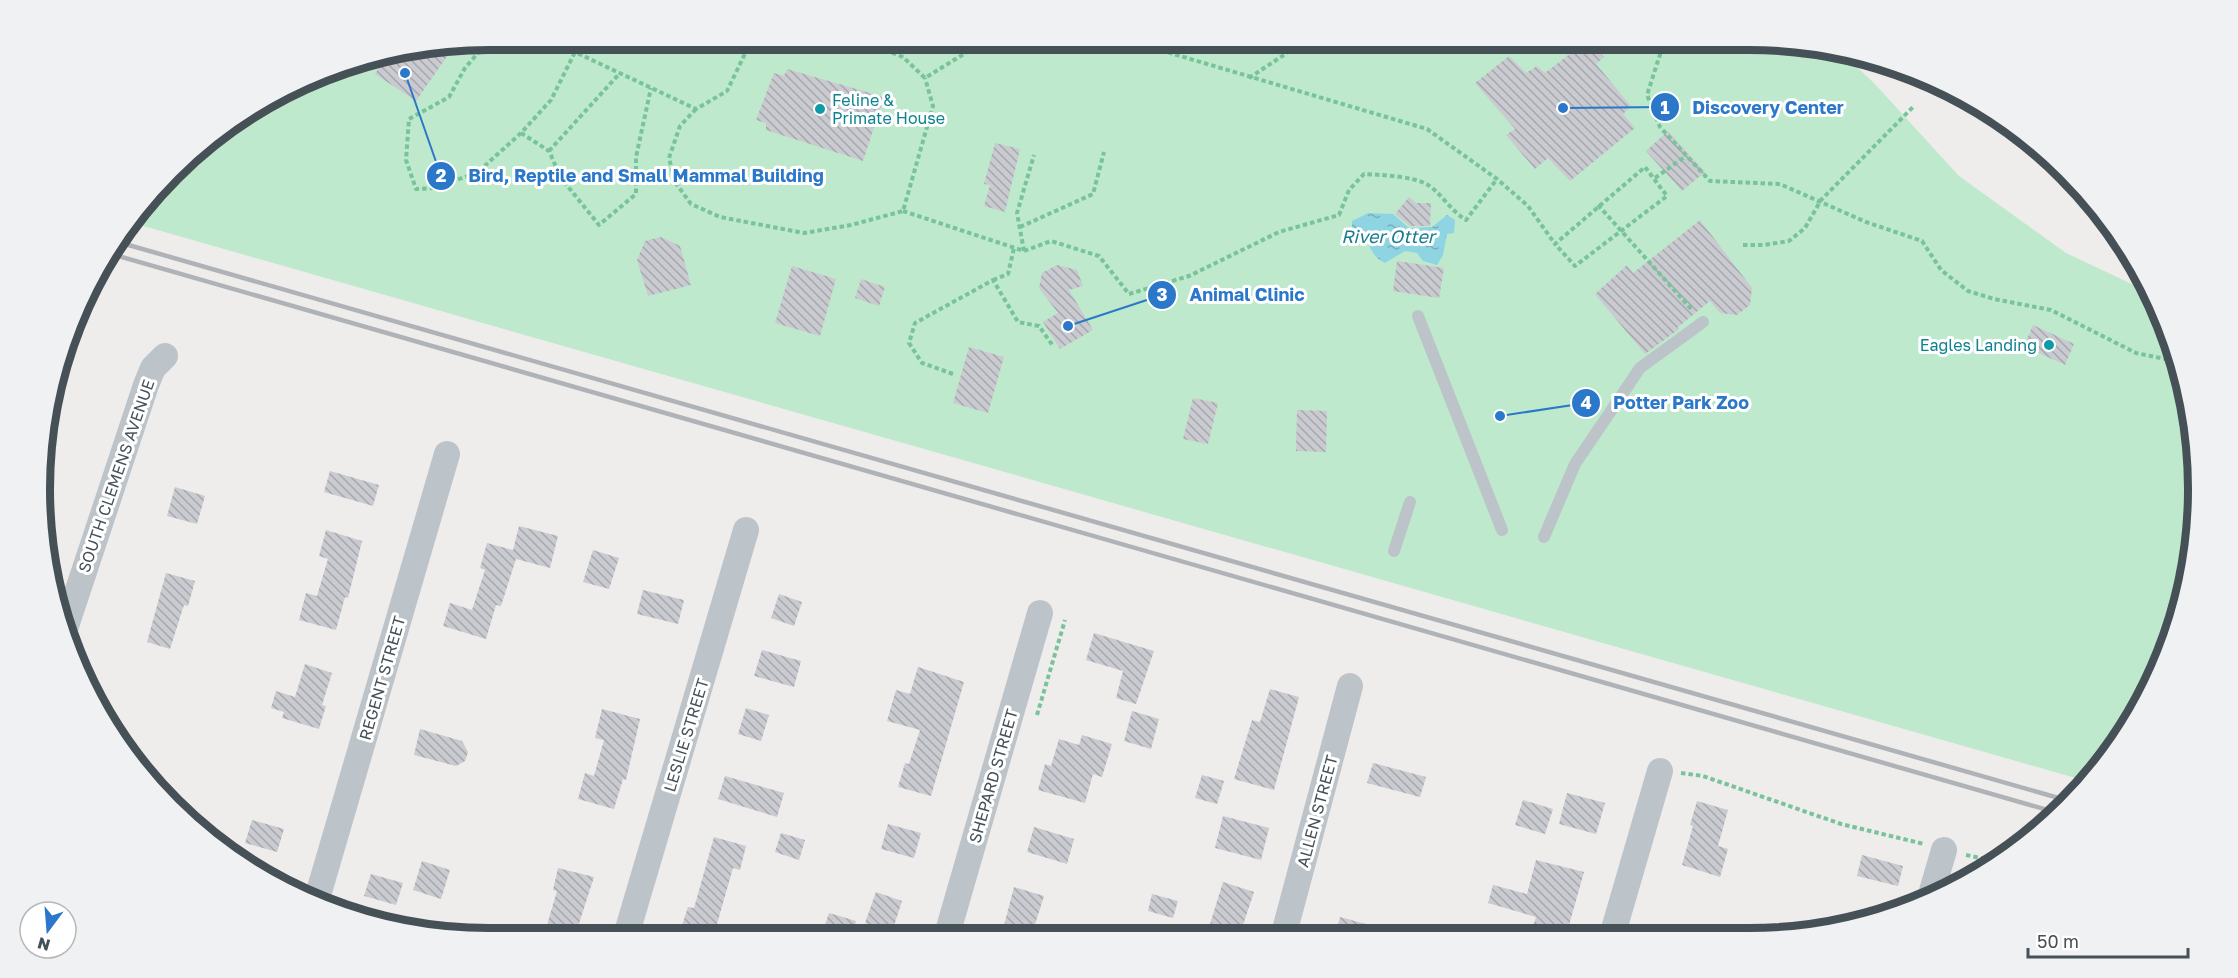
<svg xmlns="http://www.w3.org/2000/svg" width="2238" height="978" viewBox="0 0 2238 978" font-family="'Golos Text',sans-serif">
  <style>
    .green { fill: #bee9cc }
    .water { fill: url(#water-ripples) }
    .building { fill: url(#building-back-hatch) }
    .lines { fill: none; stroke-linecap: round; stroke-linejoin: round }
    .path { stroke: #79c39b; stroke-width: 4; stroke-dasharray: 4.5 3; stroke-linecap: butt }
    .lane { stroke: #bcc4ca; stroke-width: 12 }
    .street { stroke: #bcc4ca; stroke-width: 26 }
    .rail { stroke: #afb2b6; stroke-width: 4.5 }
    .culture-dot { fill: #0f9aa8; stroke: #fff; stroke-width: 2 }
    .labels { text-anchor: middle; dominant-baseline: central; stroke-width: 6; stroke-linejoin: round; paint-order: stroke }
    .culture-label { font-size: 16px; fill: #0d838f; stroke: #fff; text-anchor: start }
    .street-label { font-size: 16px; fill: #465057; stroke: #fff }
    .water-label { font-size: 18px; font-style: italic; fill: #1a7c8f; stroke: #fff }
    .rim { fill: none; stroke: #465057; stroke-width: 8 }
    .leader { fill: none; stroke: #2b77ca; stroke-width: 2 }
    .callout-dot { fill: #2b77ca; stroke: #fff; stroke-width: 2 }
    .mark-label { font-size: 18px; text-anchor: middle; font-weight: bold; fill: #fff }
    .callout-label { font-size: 18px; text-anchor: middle; font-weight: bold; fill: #2b77ca; stroke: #fff; stroke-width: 6; stroke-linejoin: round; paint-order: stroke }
  </style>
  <defs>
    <pattern id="water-ripples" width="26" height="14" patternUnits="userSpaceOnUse" patternTransform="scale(1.5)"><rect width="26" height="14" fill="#8fd4e2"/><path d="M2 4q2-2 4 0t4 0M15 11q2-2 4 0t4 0" fill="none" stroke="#77aeba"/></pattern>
    <pattern id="building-back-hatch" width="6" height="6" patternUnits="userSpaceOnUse" patternTransform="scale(1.5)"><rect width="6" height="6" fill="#cacbd0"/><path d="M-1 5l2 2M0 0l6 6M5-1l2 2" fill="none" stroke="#a6a7ac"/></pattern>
  </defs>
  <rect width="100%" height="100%" fill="#efecec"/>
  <path class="green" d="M489,39H1749L1843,54L1873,82L1959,176L2066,253L2155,295L2184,373L2198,460L2195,548L2175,634L2123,739L2086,781L133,223L193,150L264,99L344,63Z"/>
  <path class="water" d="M1368,213L1393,214L1409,228L1432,227L1447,215L1455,220L1454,233L1447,234L1443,255L1437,265L1423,261L1417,253L1405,251L1385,263C1376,259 1370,251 1369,242L1352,230V221Z"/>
  <g class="building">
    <path d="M1589,39L1604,57L1596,64L1631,106L1623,114L1635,128L1570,181L1548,158L1535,169L1506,135L1515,129L1475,83L1509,56L1526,73L1537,66L1545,73Z"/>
    <path d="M455,45L416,101L375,74L386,56Z"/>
    <path d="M787,69L884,97L863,161L766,130V123L756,120L774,73L784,76Z"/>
    <path d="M1668,131L1705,172L1682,191L1646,151Z"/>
    <path d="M995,143L1020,149L1005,212L984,206L990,185L984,184Z"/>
    <path d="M1409,197L1416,203H1431L1430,226H1410L1395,214Z"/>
    <path d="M1700,220L1752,288L1750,305L1737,315L1720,313L1710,301L1677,328L1679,329L1645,354L1595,294L1627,265L1633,273Z"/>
    <path d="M661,237L680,246L691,285L648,296L637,260L645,241Z"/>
    <path d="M1397,261L1444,268L1439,298L1393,291Z"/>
    <path d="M1057,265L1077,270L1083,286L1069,290L1093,330L1060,349L1043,322L1058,313L1039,288L1042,273Z"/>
    <path d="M792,266L836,279L820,336L775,323Z"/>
    <path d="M861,279L885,287L879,306L855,298Z"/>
    <path d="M2033,325L2074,344L2065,365L2024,346Z"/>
    <path d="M969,347L1004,357L988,413L953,403Z"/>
    <path d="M1193,398L1218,403L1208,444L1183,439Z"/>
    <path d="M1297,410L1327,411L1326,452L1296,451Z"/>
    <path d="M330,471L379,485L373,506L324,492Z"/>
    <path d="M175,487L205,496L197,524L167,516Z"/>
    <path d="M519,526L558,536L550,568L516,559L501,606L496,605L486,639L443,626L450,603L472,610L485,570L480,568L487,543L513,550Z"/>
    <path d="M326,530L362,541L348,598L345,597L336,630L299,620L306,593L317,596L328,559L319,556Z"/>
    <path d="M593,550L619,558L609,589L583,582Z"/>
    <path d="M166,573L195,581L188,606L184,605L170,649L147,642Z"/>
    <path d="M643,590L684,600L678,624L637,614Z"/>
    <path d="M779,594L802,602L794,626L771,618Z"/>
    <path d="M1094,633L1154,651L1136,704L1116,698L1123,671L1086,660Z"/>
    <path d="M762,650L801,661L794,687L754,676Z"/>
    <path d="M305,664L332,673L322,705L326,706L319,729L282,718L284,712L271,708L276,691L295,697Z"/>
    <path d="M918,667L964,682L931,796L898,787L905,763L909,764L920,730L887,721L896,690L910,694Z"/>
    <path d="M1270,689L1299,697L1274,790L1234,779L1252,720L1260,722Z"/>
    <path d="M746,708L769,715L761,741L738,734Z"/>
    <path d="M602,709L640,719L626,780L623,779L614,809L578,799L585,773L594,776L604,740L595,738Z"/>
    <path d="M1132,711L1159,719L1151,749L1124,741Z"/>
    <path d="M420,729L462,741L468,752L465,761L456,766L414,755Z"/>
    <path d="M1082,735L1112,744L1102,777L1093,774L1085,803L1038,790L1045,764L1051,766L1059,739L1079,745Z"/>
    <path d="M1373,763L1426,777L1420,797L1367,783Z"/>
    <path d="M1202,775L1224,781L1217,804L1195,798Z"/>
    <path d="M725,776L784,793L777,817L718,799Z"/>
    <path d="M1567,793L1605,803L1596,834L1559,824Z"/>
    <path d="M1523,800L1553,809L1545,834L1515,825Z"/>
    <path d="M1697,801L1728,810L1718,846L1728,849L1720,877L1682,865L1693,826L1690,825Z"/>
    <path d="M1223,816L1269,828L1261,860L1215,848Z"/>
    <path d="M252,820L284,829L277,852L245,843Z"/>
    <path d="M888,824L921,833L914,858L881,849Z"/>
    <path d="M1034,827L1074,839L1067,864L1027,852Z"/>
    <path d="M781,833L805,840L799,860L775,852Z"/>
    <path d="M714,837L746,846L740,870L733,868L713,938H678L688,907L694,908Z"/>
    <path d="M1862,855L1903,866L1898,886L1857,876Z"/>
    <path d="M1536,860L1584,872L1566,936H1530L1536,917L1488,903L1493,885L1527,894Z"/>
    <path d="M422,861L450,870L441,899L413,890Z"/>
    <path d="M558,868L594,877L576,933L547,925L557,891L553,890Z"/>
    <path d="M371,874L403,883L396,905L364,896Z"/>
    <path d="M1223,882L1254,892L1239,937H1206Z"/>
    <path d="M1014,887L1044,896L1031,937H1001Z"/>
    <path d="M876,892L902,901L892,932L865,923Z"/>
    <path d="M1152,894L1178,901L1173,918L1148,911Z"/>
    <path d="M829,913L856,921L851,938H835L822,934Z"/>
    <path d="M1340,917L1392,931L1391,936H1335Z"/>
  </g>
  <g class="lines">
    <g class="path">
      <path d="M490,39L465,68L449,97L409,119L406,160L416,189L435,188L478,172L521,133L551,100L575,52"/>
      <path d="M561,39L575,52L696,109L727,91L752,39"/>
      <path d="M857,39L903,57L925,78L988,39"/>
      <path d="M1102,39L1143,45L1427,129L1497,179L1528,206L1555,244L1645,167L1667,196L1575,266L1555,244"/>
      <path d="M1665,39L1647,95L1660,127L1710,181L1780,184L1866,222L1922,241L1941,270L1968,291L1994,299L2051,310L2136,353L2180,362"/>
      <path d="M1249,78L1308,39"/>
      <path d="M696,109L680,126L669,158L675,182L691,204L720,217L804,233L851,225L903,211L933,106L925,78"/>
      <path d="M521,133L549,151L561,178L599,225L636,194V157L651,88"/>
      <path d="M549,151L620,73"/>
      <path d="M1655,178L1686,156"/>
      <path d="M1598,205L1693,311"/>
      <path d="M903,211L1024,251L1051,241L1099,256L1129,294L1189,276L1279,232L1339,215L1349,190L1364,174C1381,175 1414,176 1428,185C1440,192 1451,211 1466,220L1497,179"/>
      <path d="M1020,227L1093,194L1104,152"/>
      <path d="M1743,245H1764L1789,241L1805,228L1821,200L1914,106"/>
      <path d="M1024,251L1017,213L1034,155"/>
      <path d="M993,280L1008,274L1014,248"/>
      <path d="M953,374L922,363L909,343L915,323L993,280L1018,322L1039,326L1053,346"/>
      <path d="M1037,715L1065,620"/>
      <path d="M1681,773L1703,776L1841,824L1924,844"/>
      <path d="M1966,855L1995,861"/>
    </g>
    <g class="lane">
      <path d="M1418,316L1502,530"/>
      <path d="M1544,537L1575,464L1640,368L1703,322"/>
      <path d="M1394,551L1410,502"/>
    </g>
    <g class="street">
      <path d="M63,635L146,385L153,368L165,356"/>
      <path d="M1930,898L1944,850"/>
      <path d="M316,902L447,454"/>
      <path d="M1612,936L1660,771"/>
      <path d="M1283,937L1350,686"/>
      <path d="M946,938L1040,613"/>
      <path d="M625,939L746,530"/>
    </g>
    <g class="rail">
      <path d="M118,242L2069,801"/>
      <path d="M108,253L2058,813"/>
    </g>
  </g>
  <g class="culture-dot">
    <circle cx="820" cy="109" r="6"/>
    <circle cx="2049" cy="345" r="6"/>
  </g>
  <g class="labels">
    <g class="culture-label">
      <text x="832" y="100">Feline &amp;<tspan x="832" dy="18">Primate House</tspan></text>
      <text x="2037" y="345" text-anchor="end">Eagles Landing</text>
    </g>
    <g class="street-label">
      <text transform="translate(116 476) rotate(-71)">SOUTH CLEMENS AVENUE</text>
      <text transform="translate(382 678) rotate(-74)">REGENT STREET</text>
      <text transform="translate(686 735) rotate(-73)">LESLIE STREET</text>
      <text transform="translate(993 776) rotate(-74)">SHEPARD STREET</text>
      <text transform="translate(1317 811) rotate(-75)">ALLEN STREET</text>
    </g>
    <g class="water-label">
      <text x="1388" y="236">River Otter</text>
    </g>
  </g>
  <path d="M0 0H2238V978H0ZM489 50H1749A439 439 0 0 1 2188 489V489A439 439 0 0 1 1749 928H489A439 439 0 0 1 50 489V489A439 439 0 0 1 489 50Z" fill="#f0f1f2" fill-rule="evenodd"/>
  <path class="rim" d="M489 50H1749A439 439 0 0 1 2188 489V489A439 439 0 0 1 1749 928H489A439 439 0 0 1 50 489V489A439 439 0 0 1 489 50Z"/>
  <path class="leader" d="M1563 108L1665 107M405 73L441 176M1068 326L1162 295M1500 416L1586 403"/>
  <g class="callout-dot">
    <circle cx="1563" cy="108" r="6"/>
    <circle cx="405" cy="73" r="6"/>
    <circle cx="1068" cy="326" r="6"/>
    <circle cx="1500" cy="416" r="6"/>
    <circle cx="1665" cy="107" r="15"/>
    <circle cx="441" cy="176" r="15"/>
    <circle cx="1162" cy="295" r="15"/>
    <circle cx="1586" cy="403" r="15"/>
  </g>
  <g class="mark-label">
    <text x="1665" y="114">1</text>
    <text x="441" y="182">2</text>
    <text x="1162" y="301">3</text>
    <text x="1586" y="409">4</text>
  </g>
  <g class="callout-label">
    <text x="1768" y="114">Discovery Center</text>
    <text x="646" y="182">Bird, Reptile and Small Mammal Building</text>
    <text x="1247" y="301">Animal Clinic</text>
    <text x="1681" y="409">Potter Park Zoo</text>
  </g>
  <g transform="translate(48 930) rotate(196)"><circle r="28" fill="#ffffff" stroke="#b5b9bc" stroke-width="1.5"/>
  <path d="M0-4.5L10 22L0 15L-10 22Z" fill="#2b77ca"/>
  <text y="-9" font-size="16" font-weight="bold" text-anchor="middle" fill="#465057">N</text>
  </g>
  <path d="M2028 948v9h160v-9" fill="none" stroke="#465057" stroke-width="3"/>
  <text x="2037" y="948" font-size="18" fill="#465057" stroke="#ffffff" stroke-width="4.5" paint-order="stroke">50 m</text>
</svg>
